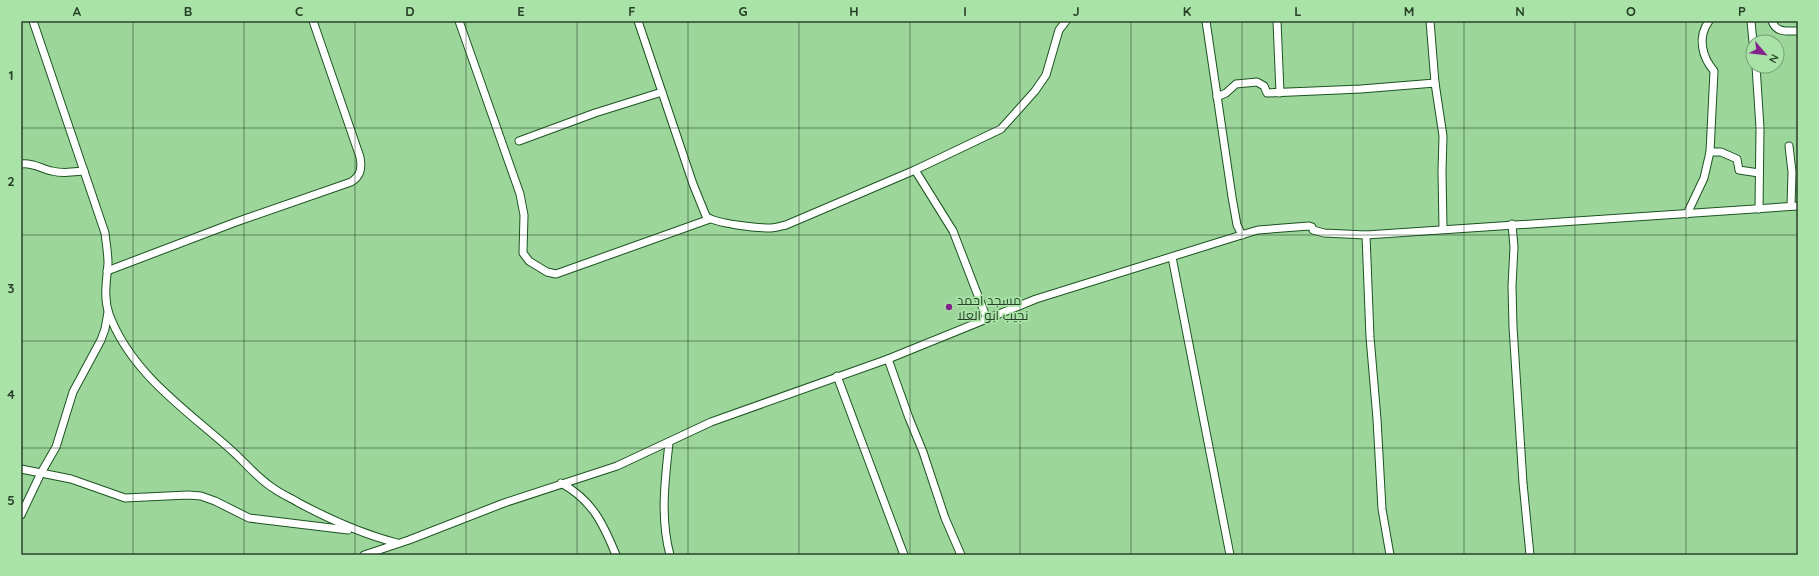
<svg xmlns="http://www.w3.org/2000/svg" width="1819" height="576" viewBox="0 0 1819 576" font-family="Quicksand,Cairo,sans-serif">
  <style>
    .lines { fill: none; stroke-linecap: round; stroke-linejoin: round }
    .minor-casing { stroke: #1c5420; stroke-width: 9 }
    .minor { stroke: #fff; stroke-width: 7 }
    .grid { fill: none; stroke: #284028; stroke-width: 1; stroke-opacity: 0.55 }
    .poi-dot { fill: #85248d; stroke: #a9e3a8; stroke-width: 1.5 }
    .labels { text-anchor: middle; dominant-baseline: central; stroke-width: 3.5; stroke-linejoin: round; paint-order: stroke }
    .poi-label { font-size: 13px; fill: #284028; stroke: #a9e3a8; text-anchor: start }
    .neatline { fill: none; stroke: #284028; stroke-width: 1.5 }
    .grid-label { font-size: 13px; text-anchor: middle; font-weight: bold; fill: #284028 }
  </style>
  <rect width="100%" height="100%" fill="#9cd69b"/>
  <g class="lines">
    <g class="minor-casing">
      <g id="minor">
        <path d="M33,21L105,233C106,243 108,253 108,263C107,280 103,296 109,314C131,373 185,409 230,449C245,462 257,478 273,488C281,494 291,498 299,503C331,520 362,534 397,543"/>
        <path d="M459,21L520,194L524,215L523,253L529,261L547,272L556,274L710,219"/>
        <path d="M638,21L693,184L706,216C715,224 758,228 771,228C776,228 781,226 786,225L915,170L1001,129L1035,91L1046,75L1059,30L1066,21"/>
        <path d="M1206,21L1232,197L1237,225L1242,235"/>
        <path d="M1277,21L1280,93"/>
        <path d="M1430,21L1435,83L1443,136L1442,171L1443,229"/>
        <path d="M1751,21L1753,42"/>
        <path d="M1772,21C1776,33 1787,31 1798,31"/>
        <path d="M1756,66L1760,128L1759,209"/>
        <path d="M1217,97L1226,93L1236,84L1257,82L1264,86L1267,93L1361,89L1435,83"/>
        <path d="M519,141L595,113L662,92"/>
        <path d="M1789,146L1792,172L1791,206"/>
        <path d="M1710,152H1721L1737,159L1739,170L1759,173"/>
        <path d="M21,164C32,162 42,169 52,171C63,174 73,172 84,171"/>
        <path d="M915,170L953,231L987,319"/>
        <path d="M1687,214L1704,178L1710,152L1714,71C1702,57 1697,37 1709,21"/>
        <path d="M1512,224L1514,247L1512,286L1513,327L1523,483L1530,555"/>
        <path d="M1366,235L1370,337L1377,419L1382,509L1390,555"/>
        <path d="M1172,257L1230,555"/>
        <path d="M107,271L236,222L351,182C361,176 362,168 360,157L313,21"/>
        <path d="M888,359L909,418L923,452L945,518L961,555"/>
        <path d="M837,376L904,555"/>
        <path d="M669,443C665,480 660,518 670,555"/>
        <path d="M21,469L71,479L125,498L188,495L201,496L215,501L249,518L348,530"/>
        <path d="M561,483C592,500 603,523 616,555"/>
        <path d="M21,515L41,473L56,447L73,392L101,340L105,329L108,312"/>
        <path d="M364,555L409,540L504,503L617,466L711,422L888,359L1036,299L1251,232L1258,230L1309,226L1312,227L1313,230L1324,233L1366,235L1798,206"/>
      </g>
    </g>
    <use href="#minor" class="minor"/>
  </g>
  <path class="grid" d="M133,21V555M244,21V555M355,21V555M466,21V555M577,21V555M688,21V555M799,21V555M910,21V555M1020,21V555M1131,21V555M1242,21V555M1353,21V555M1464,21V555M1575,21V555M1686,21V555M21,128H1798M21,235H1798M21,341H1798M21,448H1798"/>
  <circle class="poi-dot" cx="949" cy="307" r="4"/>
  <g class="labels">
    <g class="poi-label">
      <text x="957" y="300">مسجد احمد<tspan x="957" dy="15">نجيب ابو العلا</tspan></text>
    </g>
  </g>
  <rect width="1819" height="576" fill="none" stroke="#a9e3a8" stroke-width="44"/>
  <g transform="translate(1765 54) rotate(118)"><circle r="19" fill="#a9e3a8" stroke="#75a275"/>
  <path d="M0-3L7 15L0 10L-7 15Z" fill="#85248d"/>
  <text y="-6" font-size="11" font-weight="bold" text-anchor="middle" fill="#284028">N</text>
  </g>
  <rect x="22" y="22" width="1775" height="532" class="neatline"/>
  <g class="grid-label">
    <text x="77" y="16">A</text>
    <text x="188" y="16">B</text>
    <text x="299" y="16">C</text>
    <text x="410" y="16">D</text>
    <text x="521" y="16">E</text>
    <text x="632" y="16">F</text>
    <text x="743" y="16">G</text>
    <text x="854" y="16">H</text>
    <text x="965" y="16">I</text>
    <text x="1076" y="16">J</text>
    <text x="1187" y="16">K</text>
    <text x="1298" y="16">L</text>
    <text x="1409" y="16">M</text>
    <text x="1520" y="16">N</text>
    <text x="1631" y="16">O</text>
    <text x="1742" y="16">P</text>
    <text x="11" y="80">1</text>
    <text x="11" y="186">2</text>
    <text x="11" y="293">3</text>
    <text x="11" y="399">4</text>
    <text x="11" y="505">5</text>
  </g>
</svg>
